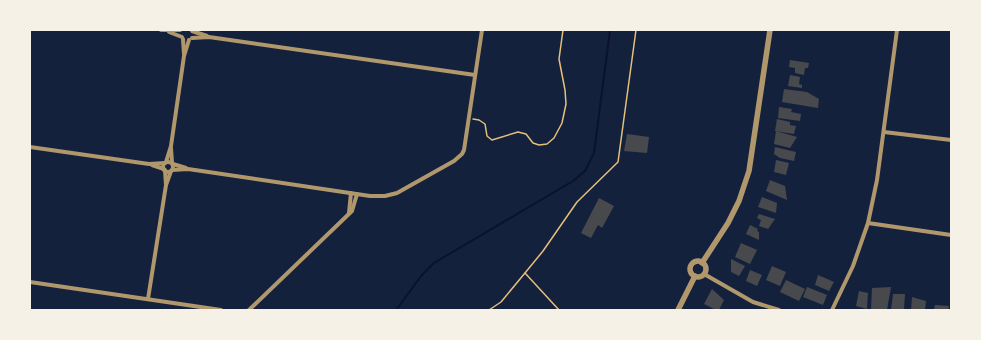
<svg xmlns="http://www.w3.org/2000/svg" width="981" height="340" viewBox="0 0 981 340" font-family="Arial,sans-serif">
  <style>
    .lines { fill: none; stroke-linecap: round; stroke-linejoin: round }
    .stream { stroke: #0b132b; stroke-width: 2 }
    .building { fill: #48494c }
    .path { stroke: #e5c07b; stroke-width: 1.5 }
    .minor { stroke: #b1986c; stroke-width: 4 }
    .tertiary { stroke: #b1986c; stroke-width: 5.5 }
  </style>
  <rect width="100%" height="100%" fill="#14213d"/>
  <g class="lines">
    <path class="stream" d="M396,310L422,275L434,263L573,181L585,171L594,153L610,30"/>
  </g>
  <g class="building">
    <path d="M790,60L809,63L808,68H805L804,75L795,73V68L789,67Z"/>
    <path d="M790,75L800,77L799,84L802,85V88L788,86Z"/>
    <path d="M784,89L807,92L819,99L818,108L782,102Z"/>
    <path d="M779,107L792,109L791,112L801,114L800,121L778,118Z"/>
    <path d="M777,119L790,122V125L796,126L794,134L775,131Z"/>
    <path d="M776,131L797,137L790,148L774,144Z"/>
    <path d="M627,134L649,137L647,153L624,151Z"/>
    <path d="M775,147L796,152L794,161L780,158L774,154Z"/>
    <path d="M776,160L789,163L786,175L774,172Z"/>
    <path d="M770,180L785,186L787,200L766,191Z"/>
    <path d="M762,197L777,203L776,213L758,207Z"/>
    <path d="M599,198L614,206L602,228L598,225L591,238L581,233Z"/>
    <path d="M759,214L775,219L768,229L759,226L761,220L757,218Z"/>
    <path d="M750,225L758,229L757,231L759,232V240L746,234Z"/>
    <path d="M741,243L757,250L750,264L735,257Z"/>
    <path d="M731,259L745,266L739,276L731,272Z"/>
    <path d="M772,266L786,272L780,286L766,280Z"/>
    <path d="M750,270L762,275L757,286L746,281Z"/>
    <path d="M818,275L834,282L829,291L815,285Z"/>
    <path d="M786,280L805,289L799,301L780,292Z"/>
    <path d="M807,287L827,295L823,305L803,297Z"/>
    <path d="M891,287L887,310L871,309L872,288Z"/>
    <path d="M712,289L724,300L719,310H716L704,304Z"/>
    <path d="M859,291L868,293L867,309L856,306Z"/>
    <path d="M893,294H905L904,310H891Z"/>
    <path d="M912,297L926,301L925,310H911Z"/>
    <path d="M935,305L949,306L948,310H934Z"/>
  </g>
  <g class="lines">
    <g class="path">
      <path d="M473,119L479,120L485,124L487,136L492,140L518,132L526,134L533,143L539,145L547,144L554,138L562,123L566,104L565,90L559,59L563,30"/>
      <path d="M525,273L559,310"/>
      <path d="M489,310L501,302L525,273L543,251L577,202L618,162L636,30"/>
    </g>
    <g class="minor">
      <path d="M161,30H180"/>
      <path d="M192,31L207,36"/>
      <path d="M169,32L182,37"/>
      <path d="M192,38L209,37L475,75"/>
      <path d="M183,39L184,54"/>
      <path d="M884,132L951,140"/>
      <path d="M30,147L149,164L165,163"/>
      <path d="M171,148L172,163"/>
      <path d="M166,162L171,146L184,56L189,40"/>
      <circle cx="168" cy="167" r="5"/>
      <path d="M173,164L186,168"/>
      <path d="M152,165L164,169"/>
      <path d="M165,170L166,185"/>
      <path d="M172,170L188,169L370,196H385L397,193L454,161L462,154L464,150L482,30"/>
      <path d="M349,213L351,193"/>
      <path d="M868,223L951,235"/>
      <path d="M704,274L753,302L779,310"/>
      <path d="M30,282L221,310"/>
      <path d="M148,299L166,185L171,171"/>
      <path d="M249,310L352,211L357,194"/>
      <path d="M832,310L853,266L868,223L877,180L897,30"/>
    </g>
    <g class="tertiary">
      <circle cx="698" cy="269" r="8"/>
      <path d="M702,263L728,223L739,201L749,171L770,30"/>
      <path d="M678,310L695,276"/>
    </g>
  </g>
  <rect width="981" height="340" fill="none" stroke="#f6f1e7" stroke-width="62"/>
</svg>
